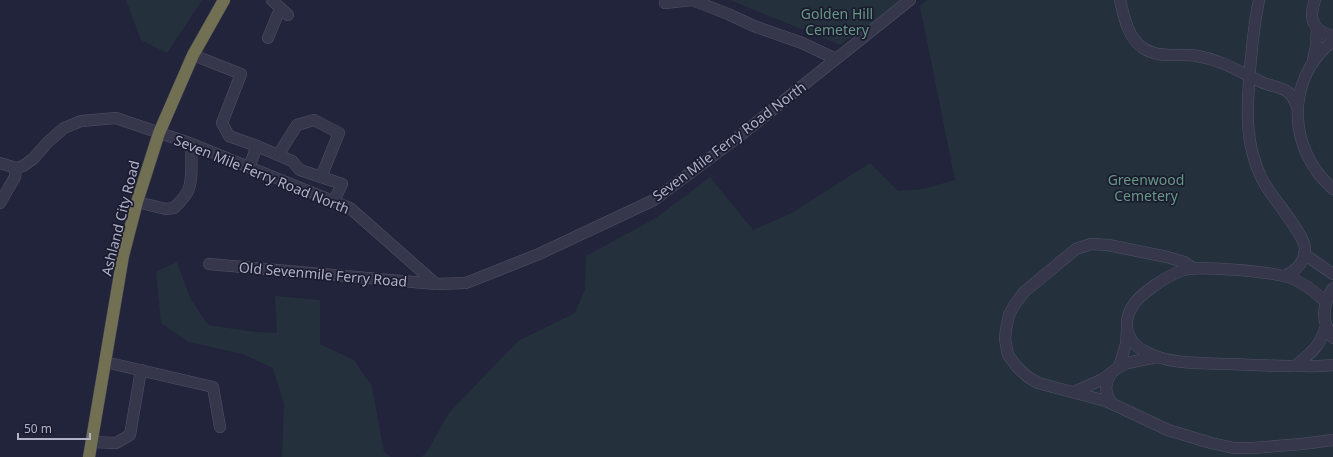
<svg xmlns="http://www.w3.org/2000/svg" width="1333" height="457" viewBox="0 0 1333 457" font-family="'Noto Sans',sans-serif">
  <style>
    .green { fill: #24313c }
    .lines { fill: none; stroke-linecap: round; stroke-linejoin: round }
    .minor-casing { stroke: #515266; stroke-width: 12 }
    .highway-casing { stroke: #3e3f53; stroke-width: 13 }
    .minor { stroke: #36374b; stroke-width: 11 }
    .highway { stroke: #717052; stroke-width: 12 }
    .labels { text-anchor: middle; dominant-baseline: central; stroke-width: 3.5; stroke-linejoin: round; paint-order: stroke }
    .park-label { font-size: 14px; fill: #679884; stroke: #1b1c30 }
    .street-label { font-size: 14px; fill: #b1b2c7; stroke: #1b1c30 }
  </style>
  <rect width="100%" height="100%" fill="#22243b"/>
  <g class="green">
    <path d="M126,0H202L167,53L141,40Z"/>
    <path d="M730,0H903L891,10L840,45Z"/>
    <path d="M927,0H1333V457H421L427,452L449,413L518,341L575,313L585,289L586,256L656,218L710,177L753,230L790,214L870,163L898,191L923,189L955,180L920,6Z"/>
    <path d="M177,262L190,298L208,325L255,332L277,333L275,296L320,300V344L354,360L372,387L384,452L391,457H282L284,404L273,368L243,354L189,342L161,323L156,272Z"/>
  </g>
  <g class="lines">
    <g class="minor-casing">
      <g id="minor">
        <path d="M272,0L288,15"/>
        <path d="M1120,0C1124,17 1128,38 1143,48C1159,59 1180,53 1197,56C1222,60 1238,71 1259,81C1268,86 1280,86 1288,92C1293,96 1295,101 1297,107"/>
        <path d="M1259,0C1254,23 1252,46 1250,69C1247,108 1244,143 1262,179C1270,196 1304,233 1305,248C1305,262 1296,271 1285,276"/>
        <path d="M1315,0C1308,19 1313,31 1333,36"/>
        <path d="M665,3L692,0L728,14L754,26L802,43L836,59"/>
        <path d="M268,38L280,9"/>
        <path d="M1333,41C1284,79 1288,150 1333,189"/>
        <path d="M193,55L241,74L222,123L229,136L257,146L249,167"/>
        <path d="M1313,60L1316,46L1317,29"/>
        <path d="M257,146L292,161L300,170L342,184L334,201"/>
        <path d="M278,155L297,125L314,120L339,133L321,177"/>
        <path d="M0,163L16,168L23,166L33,159L48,142L64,128L81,121L116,118L192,144L350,208L436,284"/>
        <path d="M137,202L166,209L174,208C179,203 185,197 188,191C194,176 190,160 192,144"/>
        <path d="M0,203L15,177L16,168"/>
        <path d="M1304,254L1333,274"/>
        <path d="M209,264L436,284L466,283L539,254L654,200L742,134L910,0"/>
        <path d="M1193,268L1184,262L1167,257L1108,245L1091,244L1076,249L1024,292L1015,304L1009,315L1006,329L1005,339L1008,355L1017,367L1028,377L1038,383L1106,401L1168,430L1211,443L1234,448H1252L1302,444L1333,440"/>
        <path d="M1333,288C1322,305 1321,322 1333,338"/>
        <path d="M1326,302C1315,292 1304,283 1291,278C1275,272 1198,265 1183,270C1167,276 1140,293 1132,307C1122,324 1127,342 1144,351C1168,365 1203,363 1230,364C1251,365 1272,366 1294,366C1307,366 1320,367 1333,365"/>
        <path d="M105,362L213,387L220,427"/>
        <path d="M1295,366C1312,352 1319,348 1326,326"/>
        <path d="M1119,367L1126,344L1127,331"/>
        <path d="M1111,373C1105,384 1104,393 1112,403"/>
        <path d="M1074,392L1103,379L1119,367L1127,363L1157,357"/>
        <path d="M92,442L116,443L130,435L141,370"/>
      </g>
    </g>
    <g class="highway-casing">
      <path id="highway" d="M89,457L123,256L137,202L159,133L193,55L224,0"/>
    </g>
    <use href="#minor" class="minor"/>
    <use href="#highway" class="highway"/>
  </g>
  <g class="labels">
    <g class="park-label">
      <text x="837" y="13">Golden Hill<tspan x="837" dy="16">Cemetery</tspan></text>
      <text x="1146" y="179">Greenwood<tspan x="1146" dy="16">Cemetery</tspan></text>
    </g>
    <g class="street-label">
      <text transform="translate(729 141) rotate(-37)">Seven Mile Ferry Road North</text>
      <text transform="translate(262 174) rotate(22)">Seven Mile Ferry Road North</text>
      <text transform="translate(120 218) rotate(-76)">Ashland City Road</text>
      <text transform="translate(323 274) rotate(5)">Old Sevenmile Ferry Road</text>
    </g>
  </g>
  <path d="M18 433v6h72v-6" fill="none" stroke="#b1b2c7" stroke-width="2"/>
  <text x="24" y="433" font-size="12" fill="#b1b2c7" stroke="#1b1c30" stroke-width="3" paint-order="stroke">50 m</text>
</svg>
